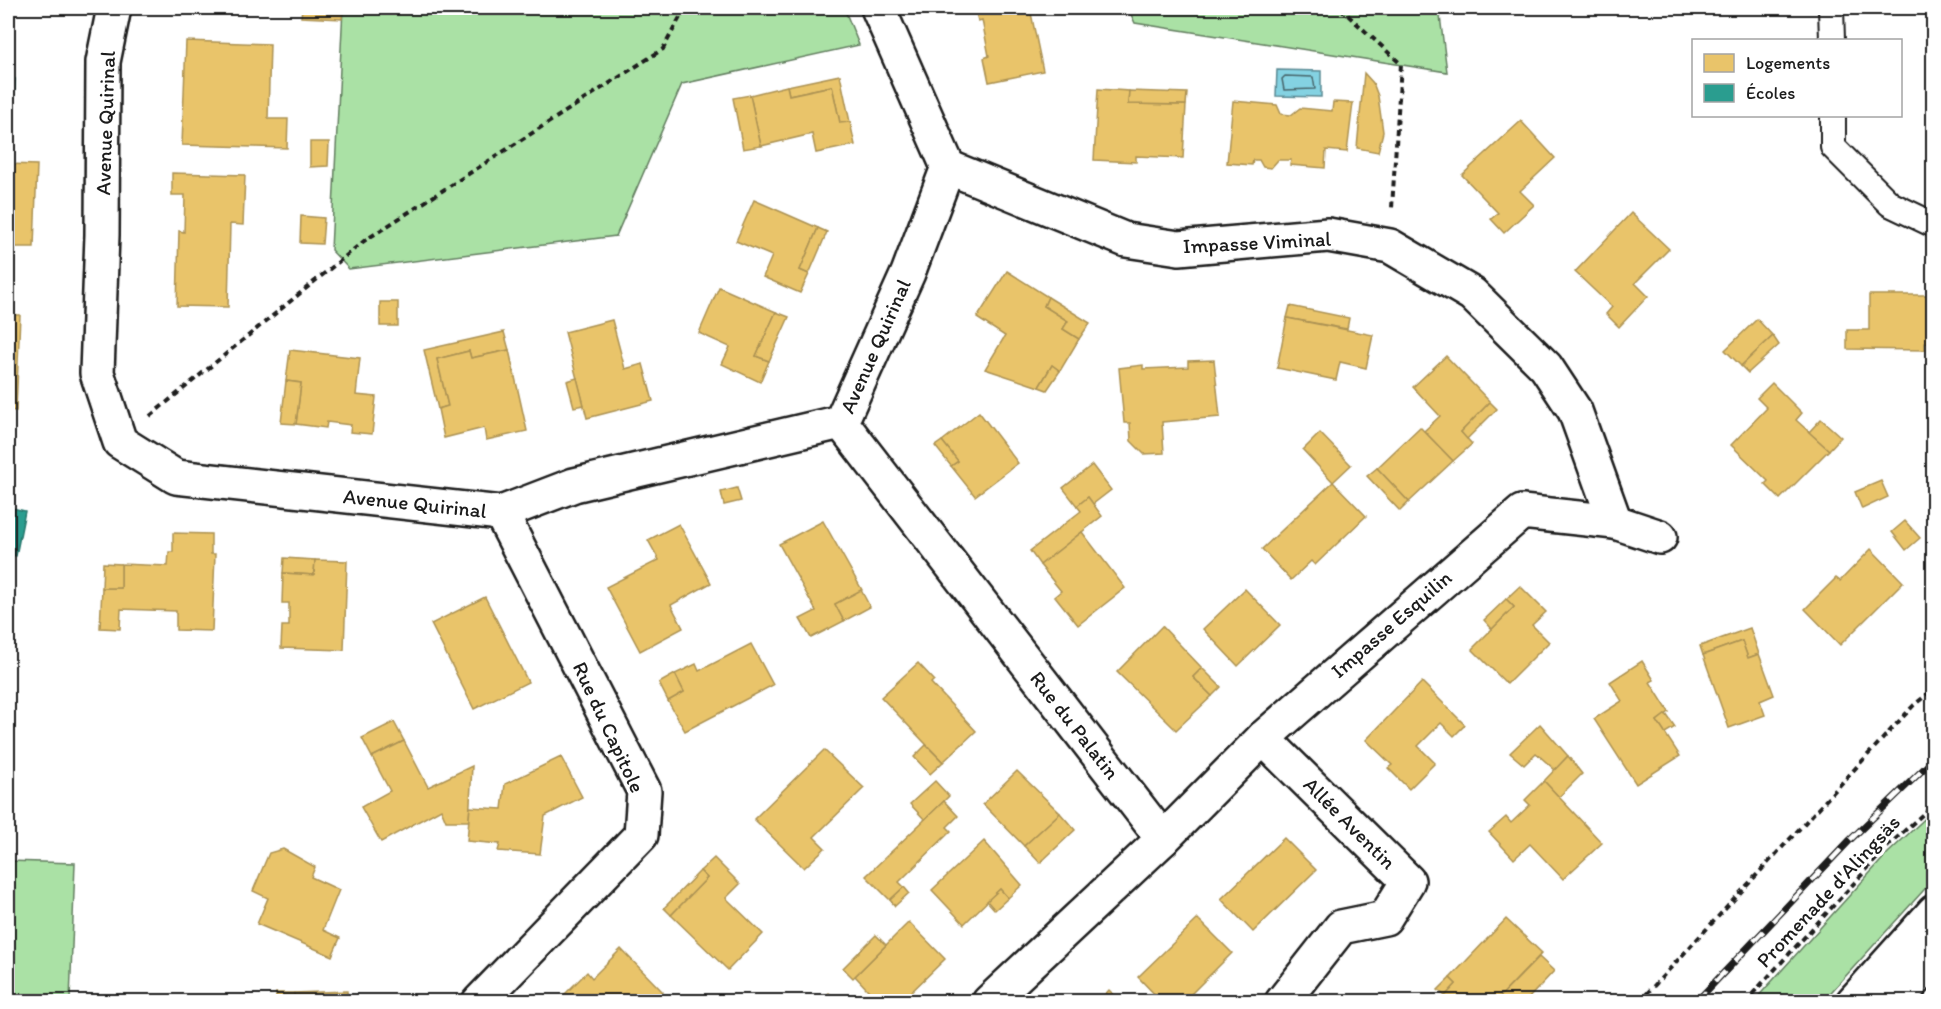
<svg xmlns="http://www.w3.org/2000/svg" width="1941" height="1009" viewBox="0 0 1941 1009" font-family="Itim,sans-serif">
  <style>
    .green { fill: #aae1a5; stroke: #637e60; stroke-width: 1.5 }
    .water { fill: #84d2e2; stroke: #5a8993; stroke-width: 1.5 }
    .homes { fill: #e9c46a; stroke: #ac9253; stroke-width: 1.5 }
    .schools { fill: #2a9d8f; stroke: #26766c; stroke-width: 1.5 }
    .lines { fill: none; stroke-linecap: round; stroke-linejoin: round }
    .shore { stroke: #46656b; stroke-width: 1.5 }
    .lane-casing { stroke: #1c1c1c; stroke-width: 28 }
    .street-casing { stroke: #1c1c1c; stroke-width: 38 }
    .secondary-casing { stroke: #1c1c1c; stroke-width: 38 }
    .path { stroke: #1c1c1c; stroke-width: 4; stroke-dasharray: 6 4.5; stroke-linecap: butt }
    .lane { stroke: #fff; stroke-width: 24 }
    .street { stroke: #fff; stroke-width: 33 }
    .secondary { stroke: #fff; stroke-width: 33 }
    .rail-casing { stroke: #1c1c1c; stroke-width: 7 }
    .rail { stroke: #fff; stroke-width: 4.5; stroke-dasharray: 14; stroke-linecap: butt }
    .labels { text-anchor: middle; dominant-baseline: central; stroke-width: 6; stroke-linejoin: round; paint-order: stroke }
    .street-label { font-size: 21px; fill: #1c1c1c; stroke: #fff }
  </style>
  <rect width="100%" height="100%" fill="#fff"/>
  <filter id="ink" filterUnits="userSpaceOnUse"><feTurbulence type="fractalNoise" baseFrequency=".0167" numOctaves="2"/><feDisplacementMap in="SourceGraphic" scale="12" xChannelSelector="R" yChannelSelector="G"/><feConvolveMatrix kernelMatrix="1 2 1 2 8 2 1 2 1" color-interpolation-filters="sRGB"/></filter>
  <g filter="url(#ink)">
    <g class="green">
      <path d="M343,8H844L859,45L682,84L616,236L349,269L331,250Z"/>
      <path d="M1128,8H1439L1447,72L1135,23Z"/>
      <path d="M1933,811V880L1823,1001H1754L1888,853Z"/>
      <path d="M8,861L75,863L70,1001H8Z"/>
    </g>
    <path class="water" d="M1277,70L1321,71V97L1276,96Z"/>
    <g class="homes">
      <path d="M302,8H343L342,19L301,17Z"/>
      <path d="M975,8H1011V11L1030,8L1043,71L989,82L984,58L989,56L982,20L978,21Z"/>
      <path d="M186,41L270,44L268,119H288L287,148L182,145Z"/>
      <path d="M1364,73L1373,83L1378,96L1383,132L1378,152L1357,148Z"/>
      <path d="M840,75L850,122L840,123L832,86L789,95L787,86Z"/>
      <path d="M787,86L789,95L832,86L840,123L850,122L855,145L816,153L812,134L761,146L750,95Z"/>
      <path d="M1098,89L1129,91L1128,104L1186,105L1183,158L1136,156V162L1094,160Z"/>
      <path d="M1129,91L1187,93L1186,105L1128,104Z"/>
      <path d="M750,95L761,146L743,149L733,98Z"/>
      <path d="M1233,101L1277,105L1281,114L1291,115L1300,108L1332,111L1333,102L1353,103L1347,152L1326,150L1325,168L1290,165L1291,160H1278L1271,168L1263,167L1259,160H1253L1252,165L1227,163Z"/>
      <path d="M1521,121L1555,158L1520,191L1534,205L1504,233L1491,219L1498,213L1462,175Z"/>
      <path d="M310,142H329L328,166L310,167Z"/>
      <path d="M8,164L37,165L34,247H8Z"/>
      <path d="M172,173L245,175L243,225L230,224L228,307L177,306L179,231L184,232L185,195H172Z"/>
      <path d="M754,200L818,228L800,270L809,274L800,293L763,277L772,256L736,241Z"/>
      <path d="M1631,213L1669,249L1635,283L1648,296L1619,327L1606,314L1612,307L1575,272Z"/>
      <path d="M301,216L324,218L322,244L300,243Z"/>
      <path d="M818,228L827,232L809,274L800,270Z"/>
      <path d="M1007,271L1048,297L1044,306L1068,321L1063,329L1079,339L1060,371L1052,365L1039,387L985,369L1005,336L977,318Z"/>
      <path d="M719,287L776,312L756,356L769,361L760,382L722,364L730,347L699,333Z"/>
      <path d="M1869,295H1934V343H1925V350L1847,349V330H1869Z"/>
      <path d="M1048,297L1090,323L1079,339L1063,329L1068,321L1044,306Z"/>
      <rect x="380" y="302" width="18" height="24"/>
      <path d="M1290,306L1349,318L1347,329L1287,318Z"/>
      <path d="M776,312L789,317L769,361L756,356Z"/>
      <path d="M8,315H20L16,411L8,410Z"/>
      <path d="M1287,318L1373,335L1366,368L1340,362L1336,380L1277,368Z"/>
      <path d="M1757,319L1773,336L1741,366L1725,350Z"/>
      <path d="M612,320L625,369L643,364L653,401L587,418L565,332Z"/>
      <path d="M504,332L509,350L471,358L469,351L437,359L448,406L438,409L424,350Z"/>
      <path d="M1773,336L1779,345L1748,373L1741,366Z"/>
      <path d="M290,350L360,358L356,395L376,397L372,434L350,432L351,425L327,422L326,428L296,424L301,383L286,381Z"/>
      <path d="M509,350L527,431L486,440L484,428L444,438L438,409L448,406L437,359L469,351L471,358Z"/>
      <path d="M1446,356L1490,402L1461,432L1472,444L1453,461L1424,431L1440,416L1413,387Z"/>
      <path d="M1214,360L1220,417L1162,422L1164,453L1144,454L1131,441L1130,423H1124L1119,368L1143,365V369L1188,367V361Z"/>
      <path d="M1052,365L1060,371L1047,390L1039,387Z"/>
      <path d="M577,378L584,405L574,407L567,381Z"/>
      <path d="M286,381L301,383L296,424L281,423Z"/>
      <path d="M1772,383L1802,413L1796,420L1829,450L1780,499L1765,484L1768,481L1731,445L1767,408L1757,398Z"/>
      <path d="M1490,402L1497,409L1467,439L1461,432Z"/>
      <path d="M979,412L1018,463L975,496L951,466L958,461L942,441Z"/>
      <path d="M1821,419L1841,437L1829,450L1809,432Z"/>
      <path d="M1420,427L1453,461L1409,502L1377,468Z"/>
      <path d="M1320,433L1351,465L1333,482L1303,450Z"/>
      <path d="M942,441L958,461L951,466L935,446Z"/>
      <path d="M1092,465L1111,490L1093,504L1088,497L1077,506L1063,488Z"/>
      <path d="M1377,468L1409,502L1400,511L1367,476Z"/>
      <path d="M1881,481L1888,497L1862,509L1855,492Z"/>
      <path d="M1333,482L1366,516L1315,565L1311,561L1291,580L1262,549Z"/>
      <path d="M737,488L741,501L724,505L721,492Z"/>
      <path d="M1088,497L1102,516L1040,565L1030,551L1081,511L1077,506Z"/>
      <path d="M823,521L862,590L835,604L844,621L811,638L800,619L816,611L779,544Z"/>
      <path d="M1905,521L1920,538L1906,550L1892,532Z"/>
      <path d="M679,524L711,583L671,605L683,628L640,651L606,587L659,560L648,540Z"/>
      <path d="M1082,532L1125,588L1078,625L1055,596L1061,591L1040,565Z"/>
      <path d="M173,533L211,534V554H215L212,631L176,630V611L121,609L120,629L100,628L102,588H121V564L168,566L169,552H173Z"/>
      <path d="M1871,549L1903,582L1840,645L1805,609L1836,578L1840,581Z"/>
      <path d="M284,558L315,560L314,575L283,573Z"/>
      <path d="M315,560L347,561L344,650L281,648L282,626H289V603H282L283,573L314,575Z"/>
      <path d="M103,563L121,564V588H102Z"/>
      <path d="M1520,586L1546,612L1532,625L1549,642L1507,684L1472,649L1514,607L1506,599Z"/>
      <path d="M1245,589L1280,625L1238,666L1203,629Z"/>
      <path d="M861,590L870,607L844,621L835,604Z"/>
      <path d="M485,597L528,682L474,709L431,624Z"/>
      <path d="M1506,599L1514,607L1492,629L1484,620Z"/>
      <path d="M1162,626L1202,668L1193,677L1212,696L1176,730L1117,672Z"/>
      <path d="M1750,628L1759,654L1748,658L1742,641L1703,655L1700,646Z"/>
      <path d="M1742,641L1748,658L1759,654L1774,695L1760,701L1765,715L1729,728L1703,655Z"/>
      <path d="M751,644L773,685L685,731L668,701L684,692L675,674L696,664L699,671Z"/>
      <path d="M1642,661L1654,680L1650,682L1669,712L1657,721L1680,756L1636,784L1594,719L1622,701L1610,682Z"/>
      <path d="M918,663L934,680L931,683L976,731L943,762L881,697Z"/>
      <path d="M1202,668L1221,687L1212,696L1193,677Z"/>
      <path d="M675,674L684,692L668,701L659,683Z"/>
      <path d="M1422,682L1465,725L1454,736L1441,723L1418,746L1435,763L1409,789L1388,768L1392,765L1366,740Z"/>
      <path d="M1666,714L1675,727L1665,733L1657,721Z"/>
      <path d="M394,722L404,741L372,757L362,738Z"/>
      <path d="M1540,724L1568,756L1555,770L1536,753L1524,765L1510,753Z"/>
      <path d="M404,741L428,787L472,766L469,821H446L441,809L381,842L361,807L390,791L372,757Z"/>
      <path d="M926,745L943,762L930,774L914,757Z"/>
      <path d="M824,750L864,788L814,837L825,848L804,868L754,819Z"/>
      <path d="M1568,756L1582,774L1559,797L1544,781Z"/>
      <path d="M561,757L582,797L545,816L540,854L498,851L500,844L467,841L470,807L502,809L505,784Z"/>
      <path d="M1017,771L1060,813L1024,846L983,804Z"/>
      <path d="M935,781L949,796L925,820L910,804Z"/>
      <path d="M1544,781L1602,843L1563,879L1530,844L1514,859L1489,832L1506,817L1511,823L1530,805L1525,800Z"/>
      <path d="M944,801L958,816L947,827L951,831L899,882L904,887L890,900L866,876Z"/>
      <path d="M1060,813L1075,830L1040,863L1024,846Z"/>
      <path d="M1284,838L1316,870L1253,932L1221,899Z"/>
      <path d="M984,841L1022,885L1008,898L1000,889L964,924L932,890Z"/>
      <path d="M283,849L315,867L311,877L339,890L323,930L340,938L332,956L257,924L268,898L253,891L269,853Z"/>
      <path d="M714,858L740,884L726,898L763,934L728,970L671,915L707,878L700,871Z"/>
      <path d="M700,871L707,878L671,915L664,908Z"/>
      <path d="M904,887L909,893L895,906L890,900Z"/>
      <path d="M1000,889L1008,898L995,910L987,901Z"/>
      <path d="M1198,919L1232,953L1183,1002H1162L1138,977Z"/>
      <path d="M1506,919L1542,953L1495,1002H1451L1445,996L1456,984L1450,978Z"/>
      <path d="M909,922L945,959L901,1002H879L855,976Z"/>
      <path d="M876,935L886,945L853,978L843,968Z"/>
      <path d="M621,949L663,992L654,1002H557L587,972L592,978Z"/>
      <path d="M1539,957L1554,971L1525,1002H1495Z"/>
      <path d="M1450,978L1456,984L1445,996L1438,990Z"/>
      <path d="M1109,990L1116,997L1112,1002H1098Z"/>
      <path d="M347,991L348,1002H294V993Z"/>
      <rect x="276" y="993" width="18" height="9"/>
      <path d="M829,993L838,1002H820Z"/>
    </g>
    <g class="schools">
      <path d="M8,21H12L9,78L15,79L14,103H8Z"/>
      <path d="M8,507L25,511L16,556L9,555L8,562Z"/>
    </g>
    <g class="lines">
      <path class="shore" d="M1285,76L1313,77L1315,89L1284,90L1282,79Z"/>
      <g class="lane-casing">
        <g id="lane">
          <path d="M1831,8L1832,40"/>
          <path d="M1833,116V147L1890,204L1934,225"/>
        </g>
      </g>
      <g class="street-casing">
        <g id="street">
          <path d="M114,8L103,62L102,235L97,373L120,442L176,477L501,513L574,485L841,422L908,273L948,167L878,8"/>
          <path d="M948,167L1126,240L1179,248L1328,235L1390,246L1472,294L1546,367L1575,411L1615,522"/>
          <path d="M841,422L1163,839L989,1002"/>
          <path d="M1263,738L1408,881L1385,918L1341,927L1282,1002"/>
          <path d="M1163,839L1263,738L1522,512L1615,522L1660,537"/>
          <path d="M479,1002L641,835L644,791L501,513"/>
        </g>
      </g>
      <g class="secondary-casing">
        <g id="secondary">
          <path d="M1853,1002L1934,912"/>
          <path d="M1894,1002L1934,959"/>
        </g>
      </g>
      <g class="path">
        <path d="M1340,8L1401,64L1392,208"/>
        <path d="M150,416L364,241L663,49L685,8"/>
        <path d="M1639,1002L1914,705L1934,689"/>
        <path d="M1745,1002L1890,844L1934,804"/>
      </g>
      <use href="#lane" class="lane"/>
      <use href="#street" class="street"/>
      <use href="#secondary" class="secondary"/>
      <g class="rail-casing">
        <path id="rail" d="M1696,1002L1850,840L1934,759"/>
      </g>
      <use href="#rail" class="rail"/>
    </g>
  </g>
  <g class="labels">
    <g class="street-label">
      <text transform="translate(105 123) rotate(-88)">Avenue Quirinal</text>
      <text transform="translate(1257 242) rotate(-3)">Impasse Viminal</text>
      <text transform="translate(875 346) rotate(-66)">Avenue Quirinal</text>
      <text transform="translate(415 503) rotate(6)">Avenue Quirinal</text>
      <text transform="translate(1391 624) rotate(-41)">Impasse Esquilin</text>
      <text transform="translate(1075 725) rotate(52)">Rue du Palatin</text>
      <text transform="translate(609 727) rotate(65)">Rue du Capitole</text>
      <text transform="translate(1350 823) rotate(45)">Allée Aventin</text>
      <text transform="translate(1828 891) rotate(-47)">Promenade d'Alingsäs</text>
    </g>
  </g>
  <rect width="1941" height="1009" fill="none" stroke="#fff" stroke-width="30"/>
  <rect x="15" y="15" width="1911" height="979" fill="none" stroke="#1c1c1c" stroke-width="2" filter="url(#ink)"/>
  <rect x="1692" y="39" width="210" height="78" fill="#ffffff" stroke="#a4a4a4" stroke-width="1.5"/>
  <rect x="1704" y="54" width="30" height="18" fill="#e9c46a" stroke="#a4a4a4" stroke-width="1.5"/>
  <text x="1746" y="69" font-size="18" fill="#1c1c1c">Logements</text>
  <rect x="1704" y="84" width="30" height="18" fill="#2a9d8f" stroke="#a4a4a4" stroke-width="1.5"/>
  <text x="1746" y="99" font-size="18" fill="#1c1c1c">Écoles</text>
</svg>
